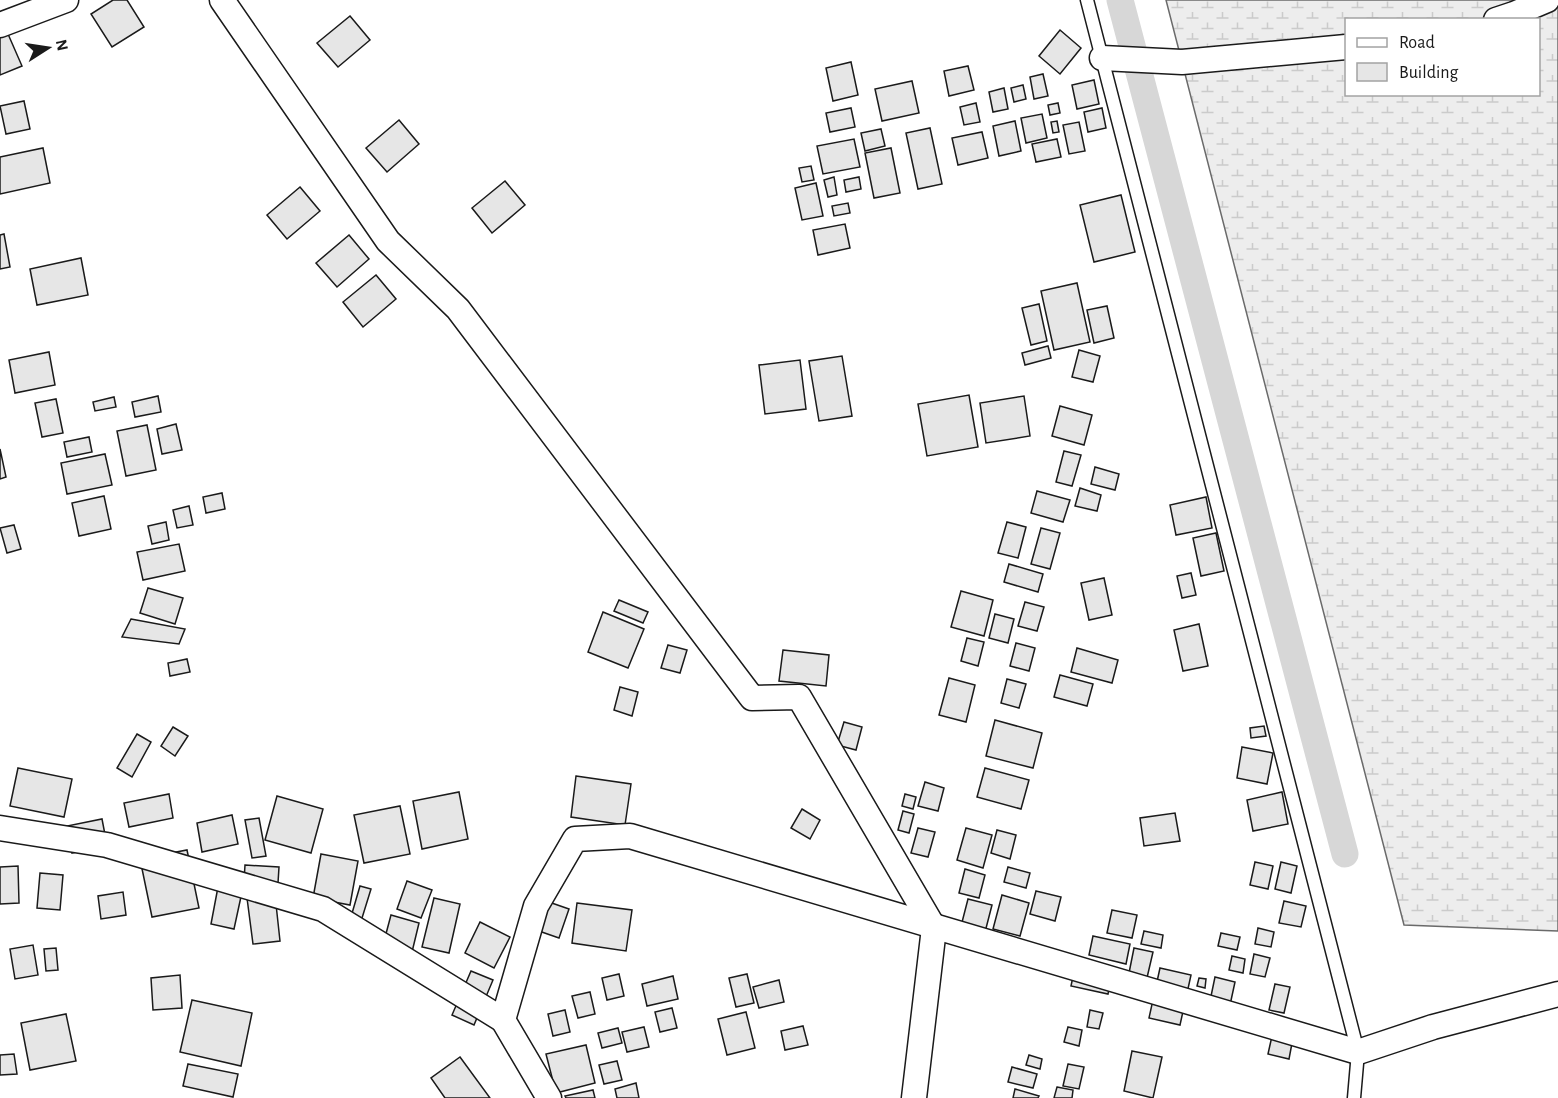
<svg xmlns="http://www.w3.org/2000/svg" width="1558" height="1098" viewBox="0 0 1558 1098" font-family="'Alegreya Sans',sans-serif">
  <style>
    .wetland { fill: url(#wetland-marsh); stroke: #6a6a6a; stroke-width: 1.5; fill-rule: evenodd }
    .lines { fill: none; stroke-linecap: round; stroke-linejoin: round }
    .canal { stroke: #d7d7d7; stroke-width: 27 }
    .building { fill: #e6e6e6; stroke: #1a1a1a; stroke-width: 1.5 }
    .service-casing { stroke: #1a1a1a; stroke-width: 15 }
    .minor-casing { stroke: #1a1a1a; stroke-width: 27 }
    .service { stroke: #fff; stroke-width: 12 }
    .minor { stroke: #fff; stroke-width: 24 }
  </style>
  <defs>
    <pattern id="wetland-marsh" width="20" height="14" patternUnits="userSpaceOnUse" patternTransform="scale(1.5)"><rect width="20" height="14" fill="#ededed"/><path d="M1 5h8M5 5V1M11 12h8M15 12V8" fill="none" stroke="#cbcbcb"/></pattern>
  </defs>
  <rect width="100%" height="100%" fill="#fff"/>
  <path class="wetland" d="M1166,0H1558V931L1404,925ZM1346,20H1538V94H1346Z"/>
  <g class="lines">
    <path class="canal" d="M1120,0L1345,854"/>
  </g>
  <g class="building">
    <path d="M113,0H127L144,27L112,47L91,14Z"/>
    <path d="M350,16L370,40L338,67L317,43Z"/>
    <path d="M1060,30L1081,48L1060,74L1039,56Z"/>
    <path d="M8,34L22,66L0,75V37Z"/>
    <path d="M851,62L858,95L833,101L826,68Z"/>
    <path d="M968,66L974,90L949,96L944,71Z"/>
    <path d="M1043,74L1048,96L1034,99L1030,77Z"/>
    <path d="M1094,80L1099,104L1077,109L1072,85Z"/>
    <path d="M912,81L919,113L882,121L875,89Z"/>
    <path d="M1023,85L1026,99L1014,102L1011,88Z"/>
    <path d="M1004,88L1008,109L993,112L989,92Z"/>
    <path d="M24,101L30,129L6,134L0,106Z"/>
    <path d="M976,103L980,122L964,125L960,107Z"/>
    <path d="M1058,103L1060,113L1050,115L1048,105Z"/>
    <path d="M851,108L855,127L830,132L826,113Z"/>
    <path d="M1102,108L1106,128L1088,132L1084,112Z"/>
    <path d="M1042,114L1047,138L1026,143L1021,118Z"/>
    <path d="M399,120L419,144L387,172L366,148Z"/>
    <path d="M1015,121L1021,151L999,156L993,126Z"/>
    <path d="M1057,121L1059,132L1053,133L1051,122Z"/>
    <path d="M1079,122L1085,151L1069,154L1063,125Z"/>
    <path d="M930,128L942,184L918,189L906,133Z"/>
    <path d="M881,129L885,146L865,151L861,133Z"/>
    <path d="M982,132L988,158L958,165L952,138Z"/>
    <path d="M854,139L860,167L823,174L817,146Z"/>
    <path d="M1057,139L1061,157L1036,162L1032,144Z"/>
    <path d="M43,148L50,183L0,194V157Z"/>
    <path d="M891,148L900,193L874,198L865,153Z"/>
    <path d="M811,166L814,180L802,182L799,168Z"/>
    <path d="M834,177L837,195L828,197L824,180Z"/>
    <path d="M859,177L861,189L846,192L844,180Z"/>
    <path d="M505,181L525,205L492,233L472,208Z"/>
    <path d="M816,183L823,216L802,220L795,188Z"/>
    <path d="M300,187L320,211L287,239L267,215Z"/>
    <path d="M1121,195L1135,252L1094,262L1080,205Z"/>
    <path d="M848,203L850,213L834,216L832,206Z"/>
    <path d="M845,224L850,248L818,255L813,230Z"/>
    <path d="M4,234L10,267L0,269V235Z"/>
    <path d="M349,235L369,259L337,287L316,263Z"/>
    <path d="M81,258L88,295L37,305L30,269Z"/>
    <path d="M376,275L396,299L363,327L343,302Z"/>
    <path d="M1077,283L1090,342L1054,350L1041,291Z"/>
    <path d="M1039,304L1047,341L1031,345L1022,308Z"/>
    <path d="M1107,306L1114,338L1094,343L1087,310Z"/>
    <path d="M1048,346L1051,358L1025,365L1022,353Z"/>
    <path d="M1079,350L1100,356L1093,382L1072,377Z"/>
    <path d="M49,352L55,385L15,393L9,360Z"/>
    <path d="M842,356L852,416L819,421L809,361Z"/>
    <path d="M800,360L806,409L765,414L759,365Z"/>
    <path d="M969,395L978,447L927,456L918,404Z"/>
    <path d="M158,396L161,412L135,417L132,402Z"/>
    <path d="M1024,396L1030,436L986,443L980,403Z"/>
    <path d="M114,397L116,407L95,411L93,402Z"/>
    <path d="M56,399L63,433L42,437L35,403Z"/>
    <path d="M1060,406L1092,415L1084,445L1052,436Z"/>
    <path d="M176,424L182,450L162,454L157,429Z"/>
    <path d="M147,425L156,470L126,476L117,431Z"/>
    <path d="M89,437L92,452L67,457L64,442Z"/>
    <path d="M0,449L6,477L0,479Z"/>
    <path d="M1064,451L1081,455L1072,486L1056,482Z"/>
    <path d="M105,454L112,485L67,494L61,463Z"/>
    <path d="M1095,467L1119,474L1115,490L1091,484Z"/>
    <path d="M1080,488L1101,495L1097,511L1075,506Z"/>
    <path d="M1037,491L1070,500L1063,522L1031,513Z"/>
    <path d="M222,493L225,509L206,513L203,497Z"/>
    <path d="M104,496L111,529L79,536L72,503Z"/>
    <path d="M1206,497L1212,528L1176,535L1170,505Z"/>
    <path d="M189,506L193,525L177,528L173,510Z"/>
    <path d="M166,522L169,540L152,544L148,526Z"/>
    <path d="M1007,522L1026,527L1018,558L998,553Z"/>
    <path d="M14,525L21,549L7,553L0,528Z"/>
    <path d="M1041,528L1060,533L1050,569L1031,564Z"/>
    <path d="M1216,533L1224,571L1201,576L1193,538Z"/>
    <path d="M179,544L185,571L143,580L137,552Z"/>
    <path d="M1009,564L1043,574L1038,592L1004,582Z"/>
    <path d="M1191,573L1196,595L1182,598L1177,576Z"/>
    <path d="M1104,578L1112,615L1089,620L1081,583Z"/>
    <path d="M148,588L183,598L175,624L140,613Z"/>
    <path d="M961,591L993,600L984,636L951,627Z"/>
    <path d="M619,600L648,612L643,623L614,611Z"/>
    <path d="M1025,602L1044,607L1037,631L1018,626Z"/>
    <path d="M603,612L644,629L628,668L588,652Z"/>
    <path d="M995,614L1014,619L1008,643L989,638Z"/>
    <path d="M131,619L185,629L179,644L122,637Z"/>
    <path d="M1199,624L1208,666L1183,671L1174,630Z"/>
    <path d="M967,638L984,642L978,666L961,661Z"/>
    <path d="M1016,643L1035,648L1029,671L1010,666Z"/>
    <path d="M668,645L687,650L680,673L661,668Z"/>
    <path d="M1077,648L1118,660L1112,683L1071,672Z"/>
    <path d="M783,650L829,655L826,686L779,681Z"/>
    <path d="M187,659L190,672L170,676L168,663Z"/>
    <path d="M1060,675L1093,684L1087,706L1054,697Z"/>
    <path d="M949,678L975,685L966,722L939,715Z"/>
    <path d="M1007,679L1026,684L1019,708L1001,703Z"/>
    <path d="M620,687L638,692L632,716L614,710Z"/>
    <path d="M995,720L1042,733L1033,768L986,756Z"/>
    <path d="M844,722L862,727L856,750L837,745Z"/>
    <path d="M1264,726L1266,736L1251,738L1250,728Z"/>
    <path d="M173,727L188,736L175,756L161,746Z"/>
    <path d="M137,734L151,742L132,777L117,768Z"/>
    <path d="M1242,747L1273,753L1267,784L1237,778Z"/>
    <path d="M18,768L72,779L64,817L10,806Z"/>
    <path d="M985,768L1029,780L1021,809L977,797Z"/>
    <path d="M576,776L631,784L625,825L571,817Z"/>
    <path d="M925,782L944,788L938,811L918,806Z"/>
    <path d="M459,792L468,839L422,849L413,801Z"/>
    <path d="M1282,792L1288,824L1253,831L1247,800Z"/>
    <path d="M169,794L173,818L129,827L124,803Z"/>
    <path d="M905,794L916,797L913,809L902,806Z"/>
    <path d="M277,796L323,809L311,853L265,840Z"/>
    <path d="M400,806L410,854L364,863L354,815Z"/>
    <path d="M802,809L820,820L810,839L791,828Z"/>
    <path d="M903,811L914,814L909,833L898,830Z"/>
    <path d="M1175,813L1180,841L1144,846L1140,818Z"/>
    <path d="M232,815L238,844L202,852L197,823Z"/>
    <path d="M259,818L266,856L252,858L245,820Z"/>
    <path d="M102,819L107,845L72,853L67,826Z"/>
    <path d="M918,828L935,832L928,857L911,853Z"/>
    <path d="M966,828L992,835L983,868L957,860Z"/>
    <path d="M997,830L1016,835L1010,859L991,853Z"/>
    <path d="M187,850L199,908L152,917L140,859Z"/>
    <path d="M321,854L358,861L350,905L313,898Z"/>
    <path d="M1255,862L1273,866L1268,889L1250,885Z"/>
    <path d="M1281,862L1297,866L1291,893L1275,889Z"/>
    <path d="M245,865L279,867L278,883L244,881Z"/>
    <path d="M18,866L19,903L0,904V867Z"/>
    <path d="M1008,867L1030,873L1026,888L1004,882Z"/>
    <path d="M965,869L985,875L979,898L959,893Z"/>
    <path d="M40,873L63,875L60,910L37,908Z"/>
    <path d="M407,881L432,890L421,918L397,909Z"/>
    <path d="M360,886L371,889L358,931L348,927Z"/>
    <path d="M218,887L242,892L234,929L211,924Z"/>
    <path d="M1036,891L1061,897L1055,921L1030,914Z"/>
    <path d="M123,892L126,915L101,919L98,896Z"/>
    <path d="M275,895L280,941L253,944L247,898Z"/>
    <path d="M1002,895L1029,903L1020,936L993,929Z"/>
    <path d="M434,898L460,904L449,953L422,947Z"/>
    <path d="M968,899L992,905L984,936L960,930Z"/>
    <path d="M546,901L569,909L559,938L536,930Z"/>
    <path d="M1284,901L1306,906L1301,927L1279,923Z"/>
    <path d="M577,903L632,910L626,951L572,943Z"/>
    <path d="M1112,910L1137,915L1132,938L1107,933Z"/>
    <path d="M391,915L419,923L412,952L383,945Z"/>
    <path d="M480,922L510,937L494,968L465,953Z"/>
    <path d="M1258,928L1274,932L1271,947L1255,944Z"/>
    <path d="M1144,931L1163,935L1161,948L1141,944Z"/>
    <path d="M1221,933L1240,937L1237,950L1218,946Z"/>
    <path d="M1093,936L1130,944L1126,964L1089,955Z"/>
    <path d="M33,945L38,975L15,979L10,949Z"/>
    <path d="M56,948L58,970L46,971L44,949Z"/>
    <path d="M1134,948L1153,952L1146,982L1128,978Z"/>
    <path d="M1254,954L1270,958L1265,977L1250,974Z"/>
    <path d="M1232,956L1245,959L1243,973L1229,970Z"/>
    <path d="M1076,962L1113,970L1108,994L1071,986Z"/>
    <path d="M1160,968L1191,975L1180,1025L1149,1018Z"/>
    <path d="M471,971L493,980L474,1025L452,1015Z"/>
    <path d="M619,974L624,996L607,1000L602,978Z"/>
    <path d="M747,974L754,1003L736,1007L729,978Z"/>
    <path d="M180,975L182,1008L153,1010L151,978Z"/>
    <path d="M673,976L678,999L647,1006L642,984Z"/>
    <path d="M1215,977L1235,982L1230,1005L1210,1001Z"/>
    <path d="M1199,978L1206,979L1205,988L1197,986Z"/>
    <path d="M779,980L784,1002L759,1008L753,987Z"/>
    <path d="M1275,984L1290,987L1284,1013L1269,1010Z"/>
    <path d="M590,992L595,1014L578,1018L572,996Z"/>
    <path d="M192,1000L252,1013L241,1066L180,1052Z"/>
    <path d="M672,1008L677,1028L660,1032L655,1012Z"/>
    <path d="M565,1010L570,1032L553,1036L548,1014Z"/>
    <path d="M1090,1010L1103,1013L1099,1029L1087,1027Z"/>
    <path d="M746,1012L755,1048L727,1055L718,1019Z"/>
    <path d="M66,1014L76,1061L30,1070L21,1023Z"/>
    <path d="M1276,1018L1296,1022L1289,1059L1268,1054Z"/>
    <path d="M803,1026L808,1045L785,1050L781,1031Z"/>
    <path d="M644,1027L649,1047L627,1052L622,1032Z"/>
    <path d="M1068,1027L1082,1030L1079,1046L1064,1042Z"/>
    <path d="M618,1028L622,1043L602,1048L598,1033Z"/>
    <path d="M586,1045L595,1083L556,1093L546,1054Z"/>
    <path d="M1132,1051L1162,1057L1153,1098L1124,1091Z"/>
    <path d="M14,1054L17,1074L0,1075V1055Z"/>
    <path d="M1029,1055L1042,1059L1040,1069L1026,1065Z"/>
    <path d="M460,1057L490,1098H445L431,1078Z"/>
    <path d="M617,1061L622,1080L604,1084L599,1065Z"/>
    <path d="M188,1064L238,1074L233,1097L183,1086Z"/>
    <path d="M1068,1064L1084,1067L1079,1089L1063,1086Z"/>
    <path d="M1012,1067L1037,1074L1033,1088L1008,1082Z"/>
    <path d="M636,1083L639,1098H617L615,1089Z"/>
    <path d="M1057,1087L1073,1090L1072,1098H1054Z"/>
    <path d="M1015,1089L1039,1096L1038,1098H1013Z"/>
    <path d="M593,1090L595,1098H566L565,1096Z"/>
  </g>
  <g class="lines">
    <g class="service-casing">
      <path id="service" d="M1087,0L1358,1052L1354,1098"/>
    </g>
    <g class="minor-casing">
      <g id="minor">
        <path d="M222,0L388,241L458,309L752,698L799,697L934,928L914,1098"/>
        <path d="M1496,20L1514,14L1547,0"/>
        <path d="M0,25L66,0"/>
        <path d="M1102,58L1182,62L1346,47"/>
        <path d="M0,828L107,845L323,909L503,1020"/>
        <path d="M549,1098L503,1020L536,906L575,839L630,836L1358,1052L1433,1027L1558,994"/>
      </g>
    </g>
    <use href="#service" class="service"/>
    <use href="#minor" class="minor"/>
  </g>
  <rect x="1345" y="18" width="195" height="78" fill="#ffffff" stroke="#a3a3a3" stroke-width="1.5"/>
  <rect x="1357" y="38" width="30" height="9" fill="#ffffff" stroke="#a3a3a3" stroke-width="1.5"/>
  <text x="1399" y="48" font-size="18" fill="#1a1a1a">Road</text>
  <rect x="1357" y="63" width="30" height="18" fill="#e6e6e6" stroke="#a3a3a3" stroke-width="1.5"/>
  <text x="1399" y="78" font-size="18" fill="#1a1a1a">Building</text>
  <g transform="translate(48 48) rotate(78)" stroke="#ffffff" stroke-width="4.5" paint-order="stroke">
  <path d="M0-4.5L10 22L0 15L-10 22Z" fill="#1a1a1a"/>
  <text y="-9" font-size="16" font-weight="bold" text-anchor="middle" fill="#1a1a1a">N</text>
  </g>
</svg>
